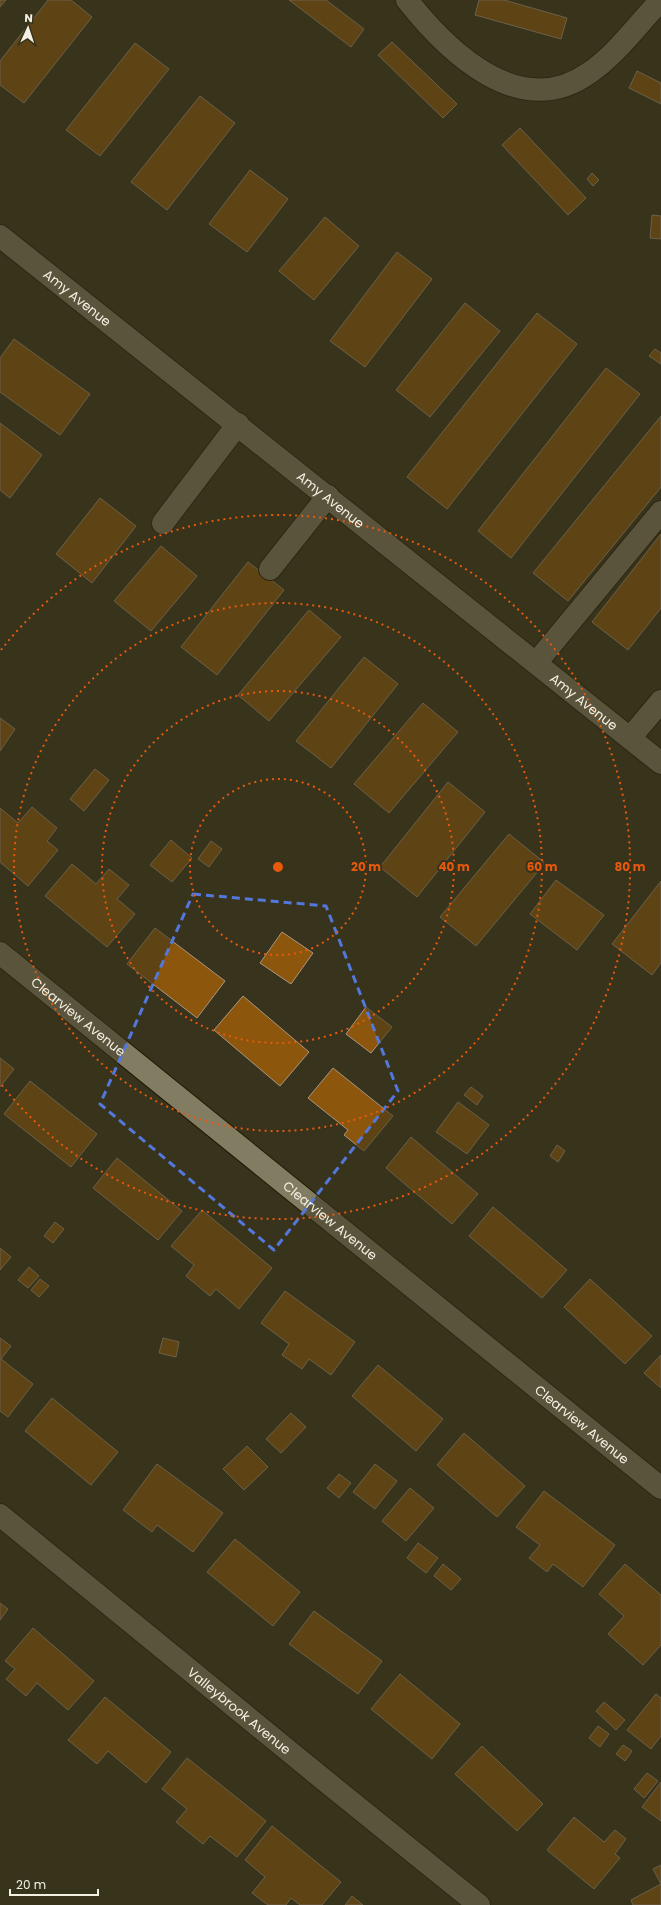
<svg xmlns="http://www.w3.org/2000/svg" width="661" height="1905" viewBox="0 0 661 1905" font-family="Poppins,sans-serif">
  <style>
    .building { fill: #8c570d; stroke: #ab9682 }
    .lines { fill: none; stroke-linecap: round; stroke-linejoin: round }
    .minor-casing { stroke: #201a05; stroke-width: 24 }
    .minor { stroke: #827c63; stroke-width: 22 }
    .marked { fill: none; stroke: #5377db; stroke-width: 3; stroke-dasharray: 8 5; stroke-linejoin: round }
    .ring { fill: none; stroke: #e8590c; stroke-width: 2; stroke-dasharray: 2 4 }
    .labels { text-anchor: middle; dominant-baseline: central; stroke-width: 4; stroke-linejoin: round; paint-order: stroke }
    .street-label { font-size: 13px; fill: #f4f1e3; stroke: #38331c }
    .centre { fill: #e8590c; stroke: #38331c; stroke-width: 2 }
    .ring-label { font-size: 12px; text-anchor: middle; font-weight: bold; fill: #e8590c; stroke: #38331c; stroke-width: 4; stroke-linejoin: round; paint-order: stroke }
  </style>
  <rect width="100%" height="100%" fill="#38331c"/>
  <g class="building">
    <path d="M0,0H6L0,7Z"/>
    <path d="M48,0H71L92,17L24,103L0,85V61Z"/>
    <path d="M289,0H326L364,29L351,47Z"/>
    <path d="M479,0H504L567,18L561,39L475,15Z"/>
    <path d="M392,42L457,104L443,118L378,55Z"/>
    <path d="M135,43L169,69L100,156L66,130Z"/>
    <path d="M637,71L661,83V104L629,88Z"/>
    <path d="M200,96L235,123L167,210L131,182Z"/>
    <path d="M520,128L586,198L568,215L502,145Z"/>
    <path d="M250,170L288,199L247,252L209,224Z"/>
    <path d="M592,173L599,180L593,186L587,179Z"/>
    <path d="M652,215L661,216V239L650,238Z"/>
    <path d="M325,217L359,246L314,300L279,271Z"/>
    <path d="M397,252L432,279L365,367L330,341Z"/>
    <path d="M465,303L500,331L430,417L396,390Z"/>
    <path d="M537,313L577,344L447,509L407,477Z"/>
    <path d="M14,339L90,394L60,435L0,392V358Z"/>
    <path d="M655,349L661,353V364L649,356Z"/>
    <path d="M606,368L640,394L511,558L478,531Z"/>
    <path d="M661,416V487L568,601L533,573Z"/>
    <path d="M0,423L42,455L10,498L0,490Z"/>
    <path d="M100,498L136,526L92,583L56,554Z"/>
    <path d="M661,534V608L628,650L592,622Z"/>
    <path d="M161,546L197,576L151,631L114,601Z"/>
    <path d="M248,562L284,590L217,675L181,647Z"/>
    <path d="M309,610L341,637L269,721L238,695Z"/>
    <path d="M364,657L398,684L331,768L296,741Z"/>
    <path d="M423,703L458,732L389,813L354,784Z"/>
    <path d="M0,718L15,729L0,751Z"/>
    <path d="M95,769L109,780L84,811L70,799Z"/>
    <path d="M448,782L485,812L417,897L380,867Z"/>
    <path d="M32,807L57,828L47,841L58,850L28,886L0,862V808L18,823Z"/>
    <path d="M509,834L545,863L476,946L440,917Z"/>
    <path d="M171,840L192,858L172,882L150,865Z"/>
    <path d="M211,841L222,849L209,867L198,859Z"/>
    <path d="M72,864L96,884L109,869L129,885L117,899L135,914L107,947L45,896Z"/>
    <path d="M556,880L604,915L577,950L530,914Z"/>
    <path d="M661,881V963L652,975L612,944Z"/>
    <path d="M155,928L225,981L197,1018L127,964Z"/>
    <path d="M282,932L313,953L291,984L260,963Z"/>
    <path d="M243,996L309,1052L280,1086L214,1030Z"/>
    <path d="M366,1007L392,1027L371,1053L346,1034Z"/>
    <path d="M0,1058L14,1069L0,1087Z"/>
    <path d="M333,1068L393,1116L364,1151L344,1135L348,1130L308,1098Z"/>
    <path d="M30,1081L97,1134L71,1167L4,1114Z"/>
    <path d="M471,1087L483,1096L477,1105L464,1095Z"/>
    <path d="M458,1102L489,1125L467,1154L436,1132Z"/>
    <path d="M411,1137L478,1194L452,1224L386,1168Z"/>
    <path d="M557,1145L565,1151L558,1162L550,1156Z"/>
    <path d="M117,1158L182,1211L158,1240L93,1188Z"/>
    <path d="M493,1207L567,1270L542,1298L469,1236Z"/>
    <path d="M202,1210L272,1268L239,1309L216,1289L210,1296L186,1276L194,1265L171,1246Z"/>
    <path d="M55,1222L64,1229L53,1243L44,1236Z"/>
    <path d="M0,1248L11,1257L0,1270Z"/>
    <path d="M29,1267L39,1276L28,1288L18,1280Z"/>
    <path d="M40,1279L49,1286L39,1297L31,1290Z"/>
    <path d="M590,1279L652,1336L625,1364L564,1307Z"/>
    <path d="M285,1291L355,1342L331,1375L309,1359L302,1369L282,1355L289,1344L261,1323Z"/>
    <path d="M0,1338L11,1346L1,1359L33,1384L8,1417L0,1411Z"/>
    <path d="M163,1338L179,1342L176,1357L159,1353Z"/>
    <path d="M661,1355V1388L644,1373Z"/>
    <path d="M378,1365L443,1419L416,1451L352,1396Z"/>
    <path d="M52,1398L118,1452L91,1485L25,1431Z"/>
    <path d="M291,1413L306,1427L281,1453L266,1439Z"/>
    <path d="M464,1433L525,1486L497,1517L437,1465Z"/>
    <path d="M247,1446L268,1467L244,1490L223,1469Z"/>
    <path d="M157,1464L223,1513L193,1552L157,1525L152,1532L123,1510Z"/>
    <path d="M375,1464L397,1481L375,1509L353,1492Z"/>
    <path d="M339,1474L351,1483L339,1498L327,1488Z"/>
    <path d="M410,1488L434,1508L406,1541L382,1521Z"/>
    <path d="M544,1491L615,1545L583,1587L553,1564L547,1572L529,1558L540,1545L516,1527Z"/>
    <path d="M235,1539L300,1592L273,1626L207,1572Z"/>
    <path d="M418,1543L438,1558L426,1573L407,1558Z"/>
    <path d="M443,1564L461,1579L451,1590L434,1576Z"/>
    <path d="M625,1564L661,1595V1645L643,1665L608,1634L624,1616L599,1594Z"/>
    <path d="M0,1603L8,1609L0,1620Z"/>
    <path d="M314,1611L382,1661L358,1694L289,1644Z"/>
    <path d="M33,1628L94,1681L68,1710L37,1683L26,1696L6,1679L15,1669L5,1661Z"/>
    <path d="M400,1674L460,1724L432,1759L371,1709Z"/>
    <path d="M656,1694L661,1698V1736L651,1749L627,1730Z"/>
    <path d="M105,1697L171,1752L146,1783L108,1751L97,1764L68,1740Z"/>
    <path d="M604,1702L625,1720L616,1730L596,1711Z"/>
    <path d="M598,1726L609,1734L600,1747L589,1738Z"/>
    <path d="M623,1745L632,1751L625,1761L616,1754Z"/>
    <path d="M482,1746L543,1804L517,1831L455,1774Z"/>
    <path d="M187,1758L266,1821L237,1857L210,1836L203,1844L176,1822L187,1809L162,1789Z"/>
    <path d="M647,1773L658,1781L644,1798L634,1789Z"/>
    <path d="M661,1782V1821L642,1807Z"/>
    <path d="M574,1817L604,1842L615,1830L626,1839L615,1854L620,1858L594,1889L547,1850Z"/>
    <path d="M272,1826L341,1882L322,1905H300L291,1898L286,1905H268L252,1893L265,1877L245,1860Z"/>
    <path d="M661,1865V1905H633L631,1900L661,1884L653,1869Z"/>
    <path d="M352,1896L363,1905H345Z"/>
  </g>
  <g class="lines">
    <g class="minor-casing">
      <g id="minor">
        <path d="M407,0C448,52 520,122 589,73C617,54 638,24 661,0"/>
        <path id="s1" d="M0,236L661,763"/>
        <path d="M163,523L238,424"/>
        <path d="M270,569L328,496"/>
        <path d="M536,663L661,512"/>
        <path d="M630,738L661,701"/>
        <path id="s2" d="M0,953L661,1488"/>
        <path id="s3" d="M0,1515L334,1788L479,1905"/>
      </g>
    </g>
    <use href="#minor" class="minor"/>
  </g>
  <path d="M0 0H661V1905H0ZM193,894L326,906L398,1091L274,1250L100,1104Z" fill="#38331c" fill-opacity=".55" fill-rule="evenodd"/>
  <path class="marked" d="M193,894L326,906L398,1091L274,1250L100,1104Z"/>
  <g class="ring">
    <circle cx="278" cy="867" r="88"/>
    <circle cx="278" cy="867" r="176"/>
    <circle cx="278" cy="867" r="264"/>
    <path d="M1 650A352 352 0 1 1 1 1084"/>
  </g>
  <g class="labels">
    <g class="street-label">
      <text stroke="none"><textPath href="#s1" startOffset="99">Amy Avenue</textPath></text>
      <text stroke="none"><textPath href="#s1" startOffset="423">Amy Avenue</textPath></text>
      <text stroke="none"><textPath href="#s1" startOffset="747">Amy Avenue</textPath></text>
      <text stroke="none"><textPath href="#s2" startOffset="101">Clearview Avenue</textPath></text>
      <text stroke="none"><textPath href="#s2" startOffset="425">Clearview Avenue</textPath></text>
      <text stroke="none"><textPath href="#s2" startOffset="749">Clearview Avenue</textPath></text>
      <text stroke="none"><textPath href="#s3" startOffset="309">Valleybrook Avenue</textPath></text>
    </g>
  </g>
  <circle cx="278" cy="867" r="6" class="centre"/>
  <g class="ring-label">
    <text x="366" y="871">20 m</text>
    <text x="454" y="871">40 m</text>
    <text x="542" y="871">60 m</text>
    <text x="630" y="871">80 m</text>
  </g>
  <g transform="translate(28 28) rotate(3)" stroke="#38331c" stroke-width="3" paint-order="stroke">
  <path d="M0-3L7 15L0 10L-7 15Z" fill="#f4f1e3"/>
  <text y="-6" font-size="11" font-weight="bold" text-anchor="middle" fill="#f4f1e3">N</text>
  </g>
  <path d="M10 1889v6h88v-6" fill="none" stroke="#f4f1e3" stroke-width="2"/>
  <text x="16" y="1889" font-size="12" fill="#f4f1e3" stroke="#38331c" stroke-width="3" paint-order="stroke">20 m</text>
</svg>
